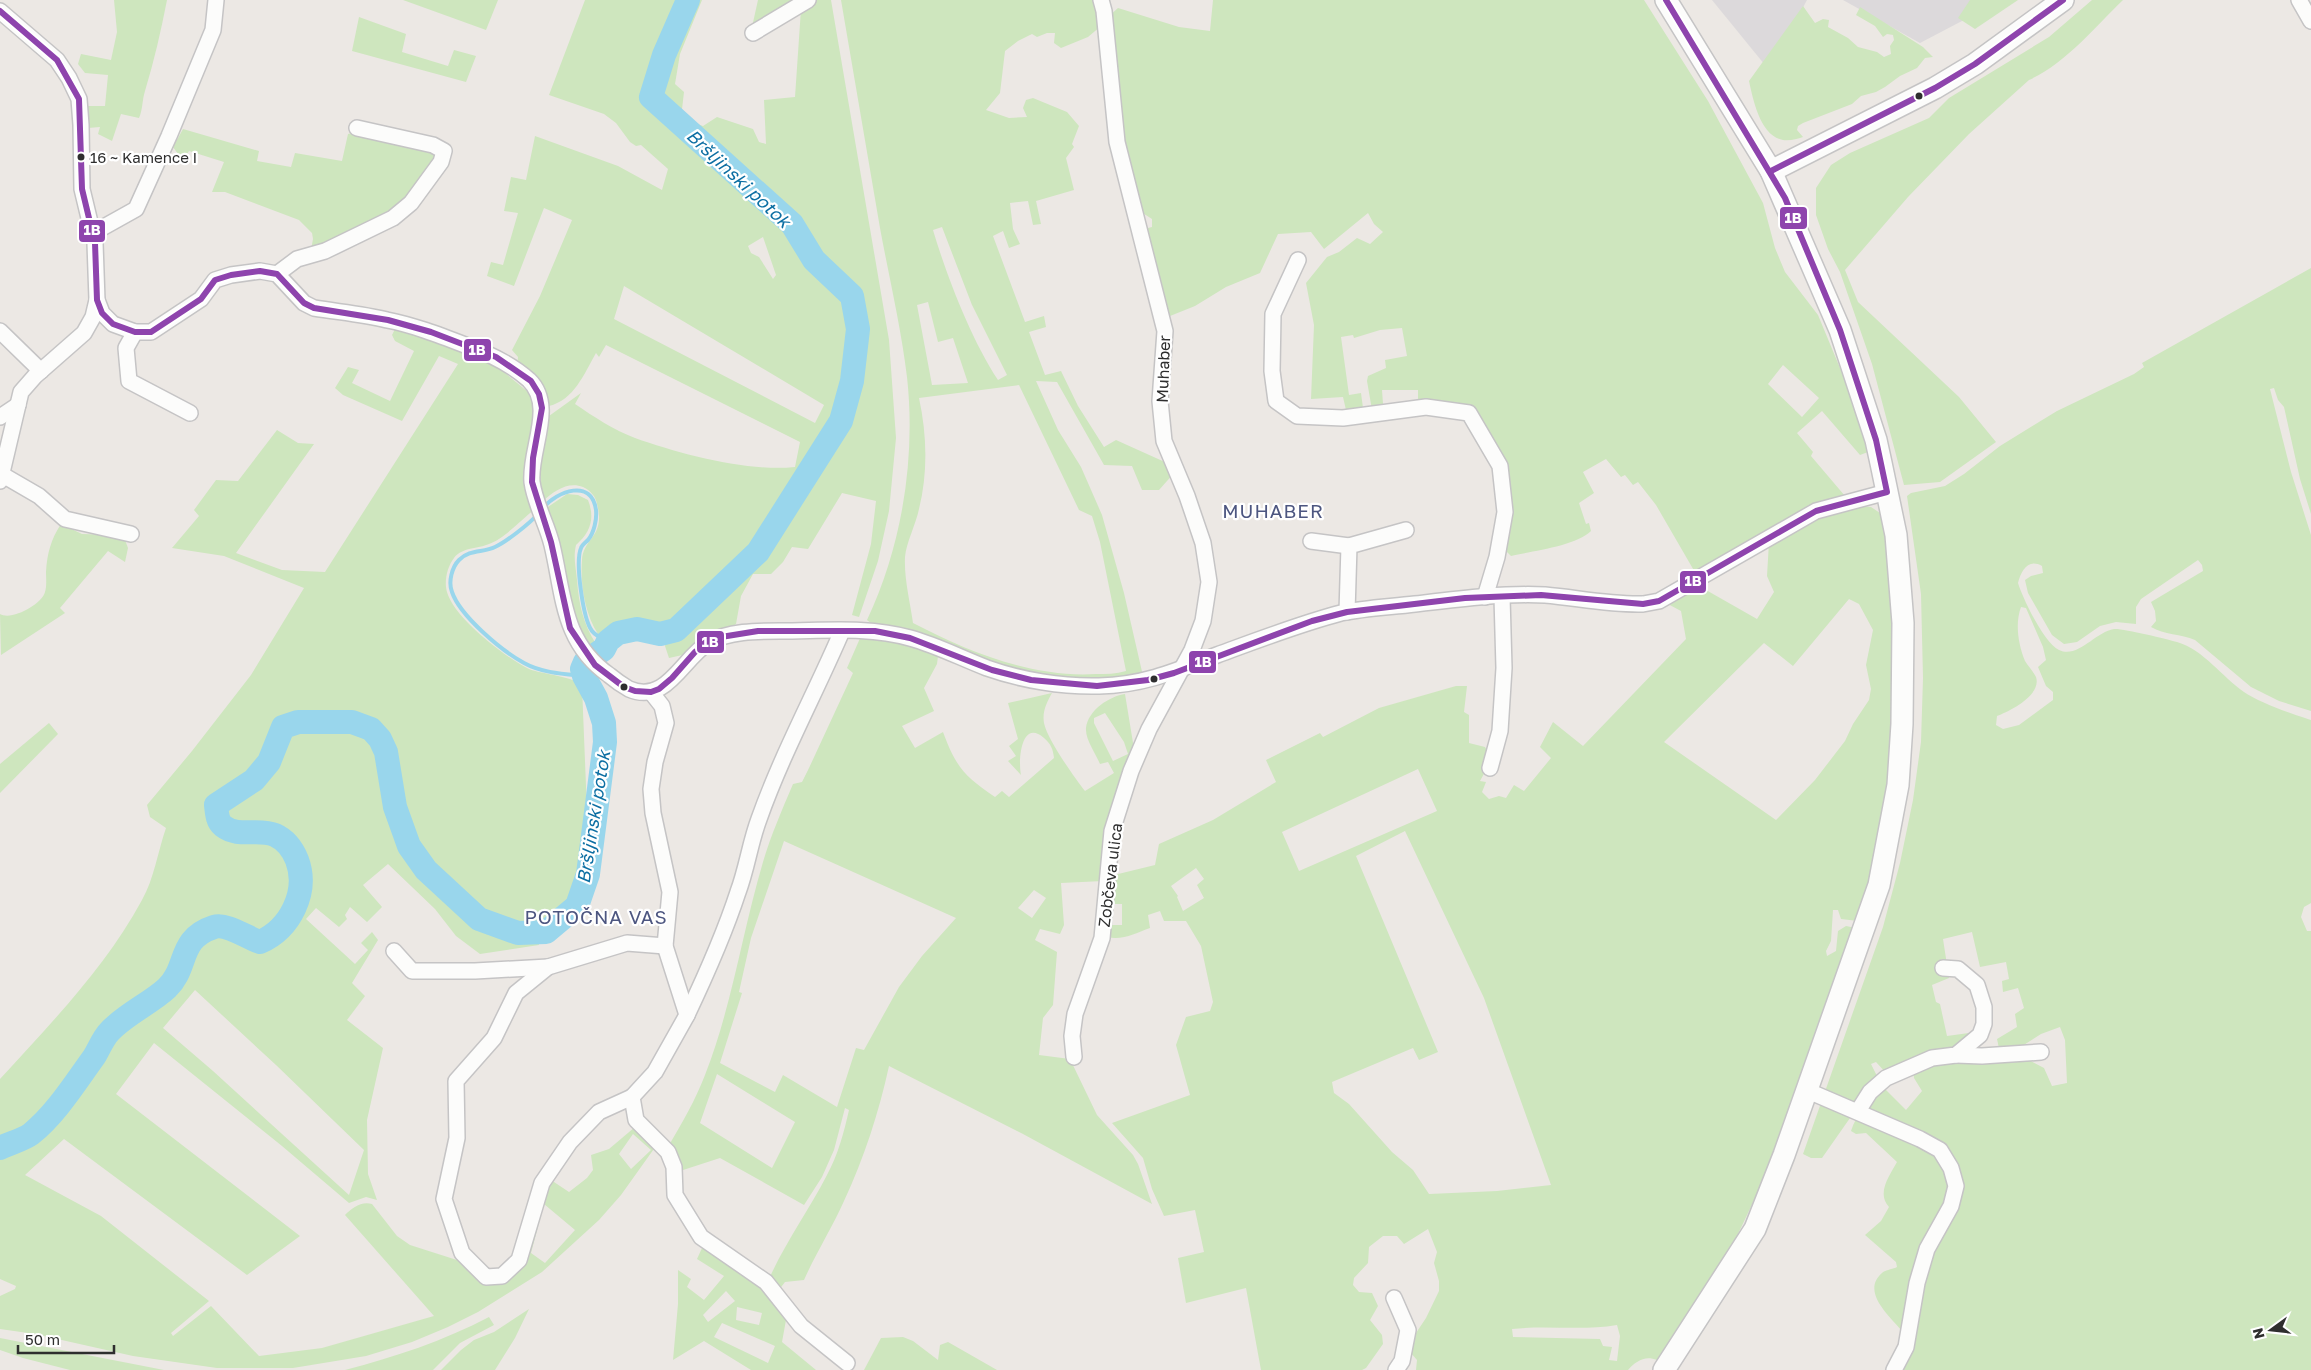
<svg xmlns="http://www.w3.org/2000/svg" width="2311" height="1370" viewBox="0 0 2311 1370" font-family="'Golos Text',sans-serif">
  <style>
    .industrial { fill: #dcd9db }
    .green { fill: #cee6be; fill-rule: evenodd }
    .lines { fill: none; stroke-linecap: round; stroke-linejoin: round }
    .stream { stroke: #99d6ec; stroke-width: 4 }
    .river { stroke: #99d6ec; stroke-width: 24 }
    .street-casing { stroke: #c5c4c5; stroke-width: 18 }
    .secondary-casing { stroke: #c5c4c5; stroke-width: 24 }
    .street { stroke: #fcfcfb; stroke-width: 15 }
    .secondary { stroke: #fcfcfb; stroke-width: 21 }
    .bus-1-casing { stroke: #fff; stroke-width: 10 }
    .bus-1 { stroke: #8e44ad; stroke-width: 6 }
    .bus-dot { fill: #2e2e2e; stroke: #fff; stroke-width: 2 }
    .labels { text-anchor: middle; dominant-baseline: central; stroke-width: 4.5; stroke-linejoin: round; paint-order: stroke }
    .bus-label { font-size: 15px; fill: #2e2e2e; stroke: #fff; text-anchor: start }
    .street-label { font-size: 16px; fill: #2e2e2e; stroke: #fff }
    .water-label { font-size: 18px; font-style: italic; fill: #0d6fa3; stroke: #fff }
    .quarter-label { font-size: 19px; letter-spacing: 1px; fill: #4d5680; stroke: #fff }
    .line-badge { stroke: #fff; stroke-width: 2 }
    .badge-label { font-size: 14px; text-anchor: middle; font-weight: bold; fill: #fff }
  </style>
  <rect width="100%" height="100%" fill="#ece8e4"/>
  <g class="industrial">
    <path d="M1712,0H1807L1769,70Z"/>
    <path d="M1843,0H2002L1920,43Z"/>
  </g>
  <g class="green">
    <path d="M114,0H167C161,31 154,61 145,91C142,100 143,109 139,118L121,114L112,141L98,134L100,127L88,128V106H105L108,75L85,73L78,64L81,54L111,60L117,32Z"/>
    <path d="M403,0H498L486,30Z"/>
    <path d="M585,0H702L680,54L675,84L684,92L681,118L703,126L717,117L753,129L759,142L766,144L764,100L795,97L801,9L816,0H831L889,340L896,438L889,511L878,561L859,617L852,615L871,544L876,501L842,493L808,549L792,547L783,562L771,574H753L741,596L736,624L687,654L669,658L665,646L668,635L659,625L642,621L616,624L604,634H598C585,614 580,584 582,560C583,538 606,537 597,504C596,497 591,491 583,487C568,481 554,491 543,501L539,465L549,416L581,393L575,404C594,417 614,430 635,438C680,454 747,472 795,467L800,442L606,345L599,357L596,353C584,374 574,400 549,406L544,394L517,367L518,357L512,350L540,296L572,220L544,208L514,286L487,276L491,262L503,265L518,213L504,211L511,177L526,180L535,136L618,166L662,190L668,169L641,145L636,146L630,142L616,123L604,114L549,95ZM763,237L776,275L773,279L759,257L751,253L748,246ZM624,286L824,405L815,423L614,319Z"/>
    <path d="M758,0H799L752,27Z"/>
    <path d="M841,0H1096L1101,26L1088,37L1061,48L1054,43L1055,33H1047L1037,37L1032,34L1018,41L1005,51L1000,93L986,110L1009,118L1027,117L1023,108L1026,100L1033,98L1067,112L1079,126L1072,144L1074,147L1066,158L1074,190L1036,201L1041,224L1033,225L1028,201L1010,203L1013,229L1020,244L1009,248L1003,231L993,236L1025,322L1044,316L1046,327L1029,332L1045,375L1061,371L1078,406L1104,447L1116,440L1167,463L1175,472L1159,490H1142L1132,466L1104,465L1057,382L1036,381L1058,430L1081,467L1102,515L1124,593L1143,676L1120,680L1027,676L872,624L867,620C902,546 916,458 907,377C901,327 889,277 880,228C867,152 854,76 841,0ZM942,227L972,305L1007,375L998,380C971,339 947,277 933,230ZM928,302L938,342L953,338L968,383L932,385L917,305ZM1019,385L1079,510L1092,516L1100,542L1126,671C1116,674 1106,674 1096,674C1032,678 969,652 913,623C910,601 904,579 905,557C906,543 916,524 919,509C928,472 927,435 919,398Z"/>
    <path d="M1213,0H1644L1708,101L1763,203L1775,248L1785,272L1818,315L1852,397L1868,452L1860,455L1822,411L1797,433L1813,452L1811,456L1845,496L1808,508L1763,533L1696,574L1656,505L1638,482L1633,485L1625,475L1621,477L1606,459L1583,472L1594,493L1579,503L1586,524L1589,523L1591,531C1576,546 1532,551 1511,556L1505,550V480L1468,418L1418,413V390H1382L1384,418L1372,410L1367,381L1368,376L1386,368L1385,360L1407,356L1402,328L1380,330L1354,338L1353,335L1341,337L1349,395L1361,393L1363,408L1346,410L1343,397L1311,399L1314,325L1306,283L1327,257L1339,252L1357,238L1370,244L1383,232L1374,224L1368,213L1324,249L1311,232L1278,234L1260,273L1226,287L1195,306L1170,316L1165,315L1144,229L1152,227V219L1138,210L1120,143L1108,17L1118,8L1179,27L1210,31ZM1783,365L1819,398L1802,417L1768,384Z"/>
    <path d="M1970,0H2018L1975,29L1958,18Z"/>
    <path d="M2092,0H2123C2095,27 2065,64 2029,80L1969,134L1908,197L1845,270L1858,302L1959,397L1996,442L1940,482L1904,485L1872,364L1840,272L1828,249L1816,215V188L1831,165L1850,153L1929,118L1949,98L2049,37Z"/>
    <path d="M1803,6L1815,23L1823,19L1829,20L1828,27L1848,38L1858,47L1877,52L1884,57L1891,54L1890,46L1894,40L1893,35L1887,34L1883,37L1875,26L1856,15L1860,7L1923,47L1933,57L1925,58L1917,68L1900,76L1885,87L1876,92L1861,96L1852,104L1803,123L1798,126L1797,130L1803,137C1797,139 1790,141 1783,140C1760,136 1753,99 1749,81Z"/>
    <path d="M359,17L406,34L402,52L448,66L454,50L476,56L466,82L352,51Z"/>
    <path d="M183,129L259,151L257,161L291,167L295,153L342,161L348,134L356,132L433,150L439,158L390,217L311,250L313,239L312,233L299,220L225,192H212L224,162L189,151L183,161L173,147Z"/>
    <path d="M2311,268V514L2300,479L2284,407L2278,400L2274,388L2270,389L2291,472L2311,535V711L2279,701L2251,687L2195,640C2181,634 2164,635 2151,627L2156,621L2155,611L2151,602L2203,571L2202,565L2198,560L2141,599L2136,607V624L2116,622L2100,626L2077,642L2064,644L2052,635L2028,593L2025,580L2031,576L2043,573L2042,566C2028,558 2021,571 2018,583C2023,599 2044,643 2059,650C2078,659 2095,632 2114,629C2122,628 2167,639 2177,642C2204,650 2222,677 2244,692C2258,702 2294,715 2311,720V903L2304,907L2301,917L2307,931H2311V1370H1893L1903,1332C1891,1317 1860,1292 1882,1273C1885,1270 1893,1269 1897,1267L1896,1262L1865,1235L1881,1221L1889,1207C1876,1193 1890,1175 1897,1162L1866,1133L1856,1134L1851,1131C1856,1114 1870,1099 1885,1089L1906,1110L1922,1091L1914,1078L1913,1070L1939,1061L2027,1059L2044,1068L2052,1086L2067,1083L2065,1040L2060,1027L2041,1034L2016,1050L2000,1053L1997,1039L2017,1027L2015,1014L2024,1008L2018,988L2003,992L2002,981L2009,979L2006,962L1980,967L1972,932L1943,939L1949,978L1932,985L1936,1002L1940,1004L1947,1036L1976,1032L1964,1044L1887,1074L1876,1062L1871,1064L1878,1078L1822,1158H1811L1803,1154L1883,927L1900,863L1913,800L1921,742L1923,678L1921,594L1907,496L1911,493L1945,486L1964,474L2000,446L2057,411L2134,374L2144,367L2142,363ZM2021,607L2026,608L2043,647L2046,660L2038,667L2046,686L2053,692V700L2019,725L2003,729L1996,725L1997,716C2010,711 2042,695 2036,677C2033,671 2028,666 2025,661C2018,644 2015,623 2021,607Z"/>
    <path d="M395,329L432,339L475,354L499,368L533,396L535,401V509C522,519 504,539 489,544C478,549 462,547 454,558C448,566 445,577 446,587C448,614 506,658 529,669C541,674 577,677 582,686L588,836L578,890L572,905L544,928L519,929L478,910L421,854L412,840L406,822L387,745L380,732L368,723L351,718L309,716L297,718L282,723L272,734L267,752L260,764L246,779L211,804C212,825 228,836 249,838C258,839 266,835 275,839C283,843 287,853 291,860C306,891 288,907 272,932L259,936L221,922L195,932L181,948L172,973L163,985L141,999L111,1024L75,1076L45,1114L51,1117L94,1066L112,1035L171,991L181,978L184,961L195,945L206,935L216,931L229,932L258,947L277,943L302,911L307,888L301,851L283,832L267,827L236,828L224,821L222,807C241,799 265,782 274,763C278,752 279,739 289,731C303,720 351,729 369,733L384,753L395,823L404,849L423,875L466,915L486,928L513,939H538L539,945L480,954L456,936L435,909L388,864L363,885L382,907L367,922L350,907L345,915L347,919L339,927L316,908L306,919L355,964L368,950L361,943L372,932L378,940L352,983L365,996L347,1020L383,1048L367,1120L368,1174L377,1200L366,1197L349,1203L282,1146L154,1043L116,1094L300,1236L247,1275L64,1139L25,1175L101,1216L209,1301L171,1333L173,1336L211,1306L259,1356L322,1348L434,1316L345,1215C352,1208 361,1201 372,1204L397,1236L410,1245L460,1261L501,1280L551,1180L569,1192L587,1178L593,1170L591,1155L609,1149L635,1127L656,1146L621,1195L599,1220L542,1272L478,1312L448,1327L412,1342L366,1356L293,1368H217L133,1356L35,1334L0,1329V1296L15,1289L16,1286L0,1279V1079C51,1023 106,967 142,900C154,879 158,851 166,828L150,817L147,805L192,751L251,675L304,588L224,556L172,548L199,516L194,510L216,480L238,481L277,430L298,443L314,444L236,553L282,570L325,572L458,364L439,356L402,421L343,395L335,388L348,367L359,370L352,383L390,401L414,351L395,341L392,335ZM195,990L276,1065L364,1150L349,1195L213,1071L163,1028ZM633,1134L651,1150L631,1169L619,1154ZM544,1204L575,1230L545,1263L531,1253Z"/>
    <path d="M567,494L578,495L588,500C595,518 591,532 576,545C573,558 576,568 577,580C579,605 583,623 596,644L588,654L581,644L545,509Z"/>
    <path d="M1859,506L1871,507L1883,515L1894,587L1893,783L1875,862L1858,921L1841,919L1838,910H1833L1831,941L1826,951L1827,956L1836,951L1838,931L1846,926L1856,928C1814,1048 1776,1168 1714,1280C1698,1309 1677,1334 1657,1360C1645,1355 1636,1361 1628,1370H1416L1417,1360L1410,1352L1416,1333L1426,1318L1439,1291V1281L1434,1263L1437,1252L1428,1229L1404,1244L1397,1236H1383L1369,1247L1368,1263L1354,1278L1353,1285L1359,1292L1372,1293L1378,1306L1370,1320L1382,1335L1383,1344L1366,1368L1362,1370H1261L1246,1288L1186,1303L1178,1258L1204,1252L1195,1210L1164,1216L1152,1189L1143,1158L1112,1123L1190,1095L1176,1045L1186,1017L1210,1011L1213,1002L1201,946L1186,921H1164L1160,911L1148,915L1150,928C1136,933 1122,941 1107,937V925H1122V904H1108L1110,876L1155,865L1159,844L1213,820L1276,782L1266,760L1320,733L1323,737L1379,708L1456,686H1467L1464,712L1469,715V743L1485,747L1492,759L1480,781L1486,782L1482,792L1489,799L1499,796L1506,798L1514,785L1524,791L1551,758L1540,747L1553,722L1583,746L1686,639L1681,611L1666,603L1699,586L1757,619L1774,592L1767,576L1769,542L1812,519ZM1849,599L1859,604L1873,630L1866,665L1871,689L1869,700L1853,724L1845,741L1815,780L1776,820L1664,742L1764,643L1793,666ZM1418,769L1437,811L1299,871L1282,832ZM1405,831L1484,998L1551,1185L1497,1191L1429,1194L1413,1170L1392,1152L1349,1104L1334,1093L1332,1082L1413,1048L1419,1060L1438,1052L1356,856ZM1196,868L1204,879L1197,885L1204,898L1183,911L1177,897L1178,896L1171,886ZM1617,1325L1620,1336L1617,1361L1609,1360L1612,1347L1603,1346L1600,1339L1513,1337L1512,1329C1547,1325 1583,1331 1617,1325Z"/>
    <path d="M61,524L82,534L115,535L125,540L128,548L125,562L108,551L60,608L65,613L1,655L0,614C12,621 42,604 45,592C47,586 46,578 46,572C47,554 51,539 61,524Z"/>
    <path d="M861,636L906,645L938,656L937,664L924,688L934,711L902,726L915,748L943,732C956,767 964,776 995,797L1002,791L1009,797L1054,758C1053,749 1051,744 1044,738C1021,718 1018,761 1021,775L1008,761L1016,756L1009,746L1018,739L1008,703L1052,693C1047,702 1042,711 1044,723C1047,739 1074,777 1085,791L1114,773L1108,762L1100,764C1096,754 1085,739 1086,728C1088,710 1110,696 1125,694L1135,755L1103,881L1061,883L1064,925L1060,934L1040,929L1035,940L1057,952L1053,1005L1043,1018L1039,1055L1070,1059L1097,1115L1133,1155L1138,1164L1152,1204L1023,1134L889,1066C879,1112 864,1158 844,1201C832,1228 816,1253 804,1280L785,1282L775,1295L769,1279C785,1243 809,1210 827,1175C838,1155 844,1132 849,1110L845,1108L834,1150L822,1177L804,1205L720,1158L680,1171L668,1147C682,1123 695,1101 705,1075C732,1006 742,933 763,862C771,835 782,810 793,784L802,782L809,768L853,673L847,668ZM1105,713L1124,742L1128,754L1113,761L1094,723V718ZM784,841L956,918L922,956L899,987L864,1050L856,1048L837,1107L783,1075L775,1092L720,1063L742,993L739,992L751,938ZM1034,890L1046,898L1032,918L1018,908ZM717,1074L795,1122L772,1168L700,1123Z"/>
    <path d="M49,723L58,734L0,793V764Z"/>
    <path d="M702,1248C725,1253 775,1298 786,1320L782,1342L816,1370H751L704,1341L673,1360L678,1304V1270L691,1279L687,1287L704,1300L724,1276L697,1259ZM726,1291L735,1301L708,1322L703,1315ZM737,1307L762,1313L759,1325L736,1320ZM722,1323L775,1346L768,1363L714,1337Z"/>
    <path d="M529,1309L515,1338L495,1370H441L461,1350L474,1340L494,1332Z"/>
    <path d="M489,1317L494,1325L460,1343L433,1370H345C395,1357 443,1341 489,1317Z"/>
    <path d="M903,1337L913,1341L938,1360L940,1345L948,1342L997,1370H864L881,1338Z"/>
    <path d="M0,1338L164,1370H70L23,1358L0,1350Z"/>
  </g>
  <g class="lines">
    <g class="stream">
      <path d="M543,508C557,491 592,478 596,510C597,519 594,533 588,540C586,542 582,545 581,548C575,562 583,619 592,631C595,635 603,639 608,641"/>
      <path d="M537,515C529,524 506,542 495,547C483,553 470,549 459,560C452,567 448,582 452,592C460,616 502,651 524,663C542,673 564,674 584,676"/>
    </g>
    <path class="river" d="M0,1148C10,1143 23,1140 31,1134C56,1114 75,1083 94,1057C99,1049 103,1038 110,1031C126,1014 151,1003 167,988C189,967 177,939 214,927C227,923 247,938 260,942C290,929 309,892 297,860C293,850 286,840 275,835C259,828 238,838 223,826C217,821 217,813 216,805L254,780L269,762L283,727L298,722H352L371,729L380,739L386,752L395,807L409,846L426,870L479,919L518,933L546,932L577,906L588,874L605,742L604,723L596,698L584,676L582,669L585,662L604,649L608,641L618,633L637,629L660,634L676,630L758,552L841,421L852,381L858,329L852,296L814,260L792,224L651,97L664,55L688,0"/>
    <g class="street-casing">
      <g id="street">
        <path d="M2299,0L2311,21"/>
        <path d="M0,11L57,60L69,78L79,99L81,125L82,189L95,243L97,300L102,313L113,324L135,332H151L201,299L215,280L231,275L260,271L277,274L304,303L314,308C338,312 363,314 387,320C413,325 439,335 465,345C488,353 510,363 529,380C556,406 529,450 532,482C535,504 547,524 552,545C564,595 562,642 609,675C615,680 622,685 629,689C666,705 682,659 708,643C728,631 757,631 780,631C823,631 868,626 910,638C936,645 961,658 987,668C1021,680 1062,687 1099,686C1144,685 1176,671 1217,655C1258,640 1299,624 1341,613C1365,608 1390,607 1415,604C1457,599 1502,593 1545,595C1578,598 1610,605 1643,604L1659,601L1816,511L1887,492"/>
        <path d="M753,33L808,0"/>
        <path d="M93,233L136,209L169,136L213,30L216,0"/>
        <path d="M1298,260L1273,314L1272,371L1276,401L1297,416L1343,418L1426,407L1469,413L1500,466L1505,512L1497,557L1485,597"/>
        <path d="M277,274L297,259L325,251L393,218L411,203L441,162L444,151L433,145L357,128"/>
        <path d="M0,331L41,371"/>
        <path d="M135,332L126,348L129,381L190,413"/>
        <path d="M0,417L18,405"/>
        <path d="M1,474L39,496L65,519L131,534"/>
        <path d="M0,481L21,392L35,376L84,333L93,317L97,300"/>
        <path d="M1311,541L1349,546"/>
        <path d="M1347,612L1349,546L1406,530"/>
        <path d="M651,692L662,706L666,723L655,762L651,789L653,813L670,892L665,946L687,1015L655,1072L632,1097L636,1120L668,1152L674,1167L675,1195L701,1237L766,1282L801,1326L847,1363"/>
        <path d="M1490,768L1500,731L1504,668L1502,597"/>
        <path d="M394,951L412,971H475L548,967"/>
        <path d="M687,1015C706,975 724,935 738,892C747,868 750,843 759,819C782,754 815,694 842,631"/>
        <path d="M1956,1055L1982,1056L2041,1052"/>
        <path d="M1074,1057L1072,1036L1075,1014L1102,938L1112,831L1131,771L1149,729L1192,650L1203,621L1209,582L1203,543L1187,496L1164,441L1160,401L1165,331L1117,142L1104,11L1101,0"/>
        <path d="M1806,1090L1920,1139L1940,1150L1951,1168L1956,1186L1951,1206L1927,1249L1917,1283L1906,1347L1894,1370"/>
        <path d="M632,1097L599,1112L570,1142L542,1183L519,1260L502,1276L486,1277L462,1253L444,1199L457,1138L456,1081L494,1038L516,993L548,967L627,943L665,946"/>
        <path d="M1858,1111L1870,1092L1886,1078L1932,1058L1956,1055L1980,1035L1984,1024V1007L1977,985L1958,969L1943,968"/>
        <path d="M1394,1298L1408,1330L1402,1361L1396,1370"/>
      </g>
    </g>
    <g class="secondary-casing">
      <g id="secondary">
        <path d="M1771,171L1935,88L1975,64L2063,0"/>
        <path d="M1664,1370L1755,1229L1784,1155L1879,885L1898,785L1902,724L1903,623L1896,535L1881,463L1876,440L1840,330L1771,171L1666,0"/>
      </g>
    </g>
    <use href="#street" class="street"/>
    <use href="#secondary" class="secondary"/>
    <g class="bus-1-casing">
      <g id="bus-1">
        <path d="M0,11L57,60L79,99L82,189L95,243L97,300L102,313L113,324L135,332H151L201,299L215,280L231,275L260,271L277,274L304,303L314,308L388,320L431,332L496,357L531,381L539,394L542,408L533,458L532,482L551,542L570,628L595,665L624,687L635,691L651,692L659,689L672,678L695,652L708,643L721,637L758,631H875L910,638L992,670L1031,680L1097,686L1148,680L1174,673L1312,621L1347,612L1465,598L1541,595L1643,604L1659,601L1816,511L1887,492L1876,440L1840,330L1785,198L1666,0"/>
        <path d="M1771,171L1935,88L1975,64L2063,0"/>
      </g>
    </g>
    <use href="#bus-1" class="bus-1"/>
  </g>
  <g class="bus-dot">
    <circle cx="1919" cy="96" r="4.5"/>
    <circle cx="81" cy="157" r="4.5"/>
    <circle cx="1154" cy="679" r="4.5"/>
    <circle cx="624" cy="687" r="4.5"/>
  </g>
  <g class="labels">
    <g class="bus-label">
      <text x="90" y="157">16 ~ Kamence I</text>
    </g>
    <g class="street-label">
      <text transform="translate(1163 369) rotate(-88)">Muhaber</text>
      <text transform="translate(1110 875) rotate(-83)">Zobčeva ulica</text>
    </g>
    <g class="water-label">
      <text transform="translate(739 178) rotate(43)">Bršljinski potok</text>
      <text transform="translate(593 817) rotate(-81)">Bršljinski potok</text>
    </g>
    <g class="quarter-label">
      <text x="1273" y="510">MUHABER</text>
      <text x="596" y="916">POTOČNA VAS</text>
    </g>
  </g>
  <g class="line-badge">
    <rect x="1779" y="206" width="29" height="24" rx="5" fill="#8e44ad"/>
    <rect x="78" y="219" width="28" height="24" rx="5" fill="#8e44ad"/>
    <rect x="463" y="338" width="29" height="24" rx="5" fill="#8e44ad"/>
    <rect x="1679" y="570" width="28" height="24" rx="5" fill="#8e44ad"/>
    <rect x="696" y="630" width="29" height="24" rx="5" fill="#8e44ad"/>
    <rect x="1188" y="650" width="29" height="24" rx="5" fill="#8e44ad"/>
  </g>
  <g class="badge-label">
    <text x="1793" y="223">1B</text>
    <text x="92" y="235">1B</text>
    <text x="477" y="355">1B</text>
    <text x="1693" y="586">1B</text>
    <text x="710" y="647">1B</text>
    <text x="1203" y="667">1B</text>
  </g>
  <g transform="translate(2271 1330) rotate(255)" stroke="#ffffff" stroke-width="4" paint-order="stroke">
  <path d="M0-4L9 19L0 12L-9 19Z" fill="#2e2e2e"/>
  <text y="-8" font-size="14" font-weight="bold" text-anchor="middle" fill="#2e2e2e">N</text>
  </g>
  <path d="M18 1345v8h96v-8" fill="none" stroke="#2e2e2e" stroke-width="2.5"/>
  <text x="25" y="1345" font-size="15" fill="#2e2e2e" stroke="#ffffff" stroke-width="4" paint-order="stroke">50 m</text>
</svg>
